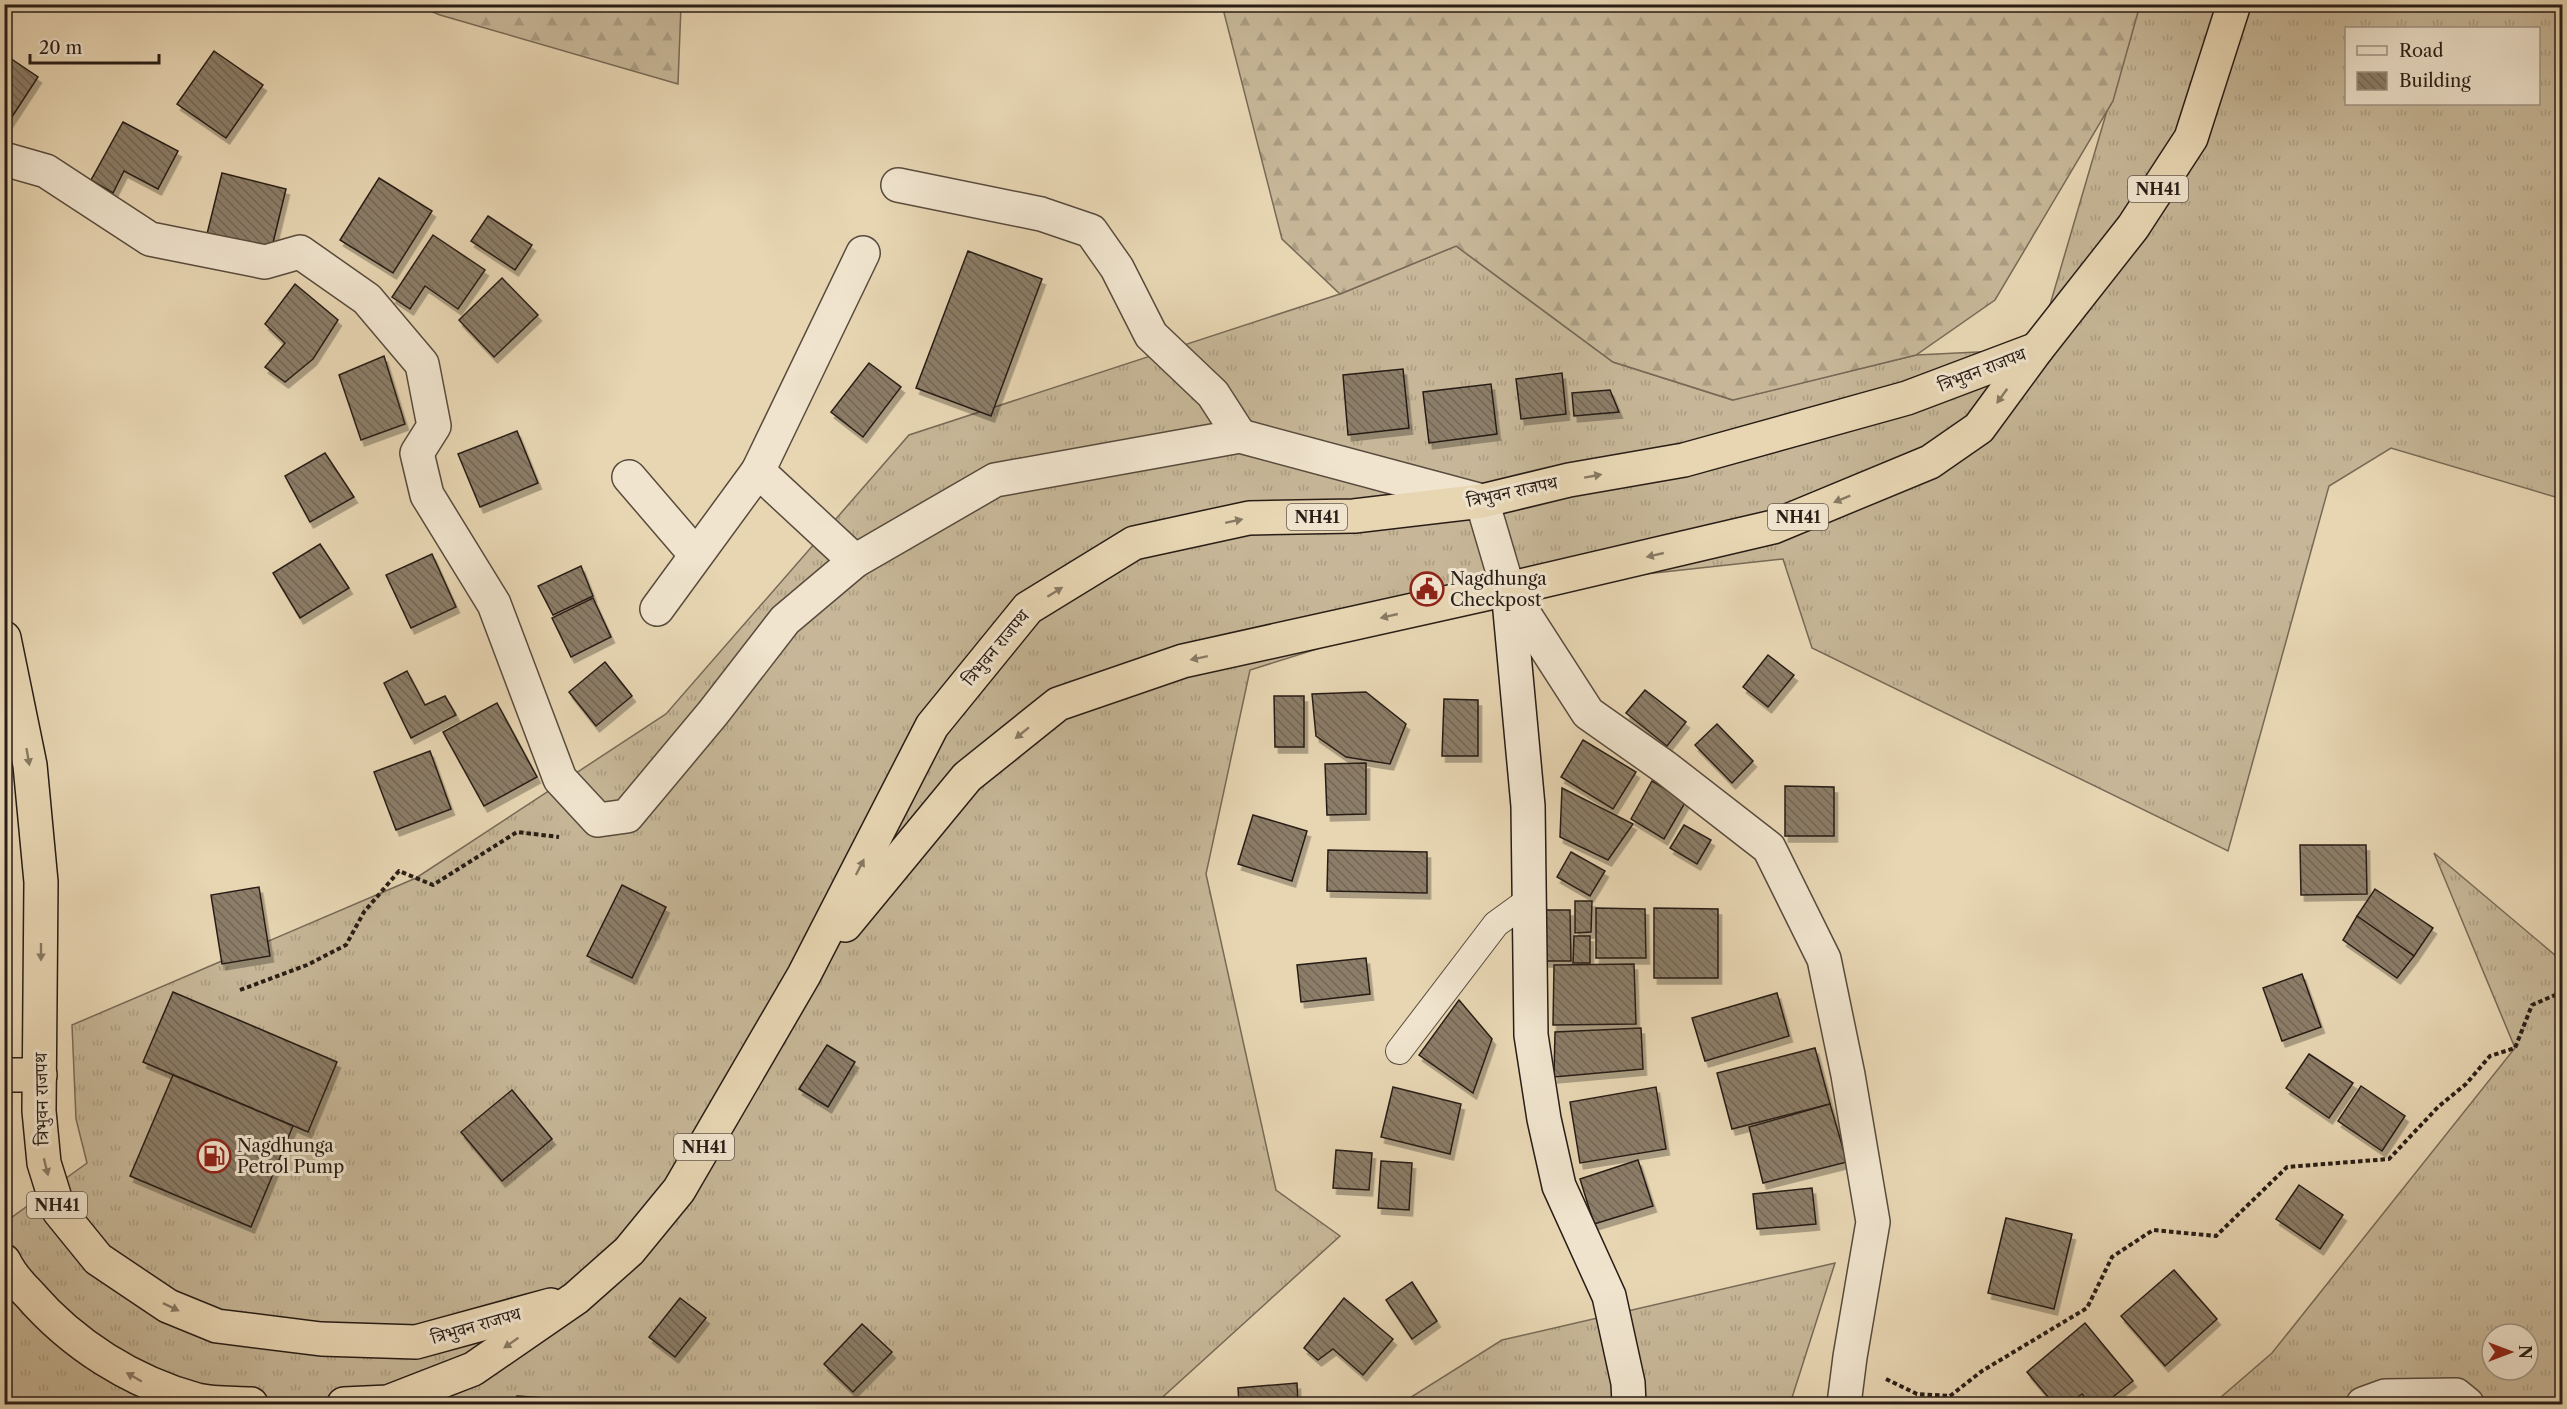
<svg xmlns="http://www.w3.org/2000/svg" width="2567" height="1409" viewBox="0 0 2567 1409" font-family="'Libre Caslon Text','Noto Serif Devanagari',serif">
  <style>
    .grass { fill: url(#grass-tufts); stroke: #786a57; stroke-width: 1.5; fill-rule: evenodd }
    .forest { fill: url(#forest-firs); stroke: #786a57; stroke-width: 1.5 }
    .building { fill: url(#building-back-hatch); stroke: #281d16; stroke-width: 1.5; filter: url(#shadow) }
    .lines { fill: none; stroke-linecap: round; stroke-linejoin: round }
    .lane-casing { stroke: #584b3d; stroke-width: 28 }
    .street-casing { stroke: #584b3d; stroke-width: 36 }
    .secondary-casing { stroke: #281d16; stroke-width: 36 }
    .highway-casing { stroke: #281d16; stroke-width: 36 }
    .path { stroke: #281d16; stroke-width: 4; stroke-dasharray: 4.5 3; stroke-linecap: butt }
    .lane { stroke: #f0e4ce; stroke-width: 26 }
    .street { stroke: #f0e4ce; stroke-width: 33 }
    .secondary { stroke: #f0e4ce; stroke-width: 33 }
    .highway { stroke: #e8d6b3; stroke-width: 33 }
    .oneway { fill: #887a64 }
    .labels { text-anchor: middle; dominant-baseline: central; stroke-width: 6; stroke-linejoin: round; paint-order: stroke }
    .shield { fill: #f0e4ce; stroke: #64594d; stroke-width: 1.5 }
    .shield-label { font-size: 16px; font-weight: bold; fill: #281d16 }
    .street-label { font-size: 18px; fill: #281d16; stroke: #f0e4ce }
    .poi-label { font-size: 18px; fill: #281d16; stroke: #f0e4ce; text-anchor: start }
  </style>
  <defs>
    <pattern id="grass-tufts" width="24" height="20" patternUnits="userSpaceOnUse" patternTransform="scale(1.5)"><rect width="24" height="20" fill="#c7b798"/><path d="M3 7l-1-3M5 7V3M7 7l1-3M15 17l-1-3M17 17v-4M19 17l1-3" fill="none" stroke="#ab9d82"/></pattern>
    <pattern id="forest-firs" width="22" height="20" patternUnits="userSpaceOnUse" patternTransform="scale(1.5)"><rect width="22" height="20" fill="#c7b798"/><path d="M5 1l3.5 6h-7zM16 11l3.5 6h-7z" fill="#ab9d82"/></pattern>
    <pattern id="building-back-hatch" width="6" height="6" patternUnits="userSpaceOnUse" patternTransform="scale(1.5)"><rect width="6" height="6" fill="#8c7d68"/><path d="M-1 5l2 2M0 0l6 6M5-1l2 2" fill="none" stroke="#726655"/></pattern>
    <filter id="shadow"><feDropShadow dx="3.5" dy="6" stdDeviation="0" flood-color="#0004"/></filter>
  </defs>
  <rect width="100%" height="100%" fill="#e8d6b3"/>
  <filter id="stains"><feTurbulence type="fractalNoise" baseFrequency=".00333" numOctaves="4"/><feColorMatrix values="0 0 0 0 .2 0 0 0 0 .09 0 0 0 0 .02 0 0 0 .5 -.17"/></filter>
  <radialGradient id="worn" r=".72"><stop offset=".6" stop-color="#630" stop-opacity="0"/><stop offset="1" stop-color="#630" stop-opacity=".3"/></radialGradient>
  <g class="grass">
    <path d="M2138,5H2562V499L2391,448L2329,486L2228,851L1812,648L1783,559L1508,589L1250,670L1206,874L1276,1190L1340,1236L1155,1404H5L4,1223L87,1163L76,1119L72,1025L416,878L666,714L909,435L1340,294L1456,246L1613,362L1732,400L1916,355L2037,349ZM2346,28H2538V104H2346Z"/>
    <path d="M2434,853L2562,961V1404H2213L2272,1353L2515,1048ZM2492,1334H2528V1370H2492Z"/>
    <path d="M1835,1263L1790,1404H1400L1502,1340Z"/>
  </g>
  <g class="forest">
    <path d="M416,5H681L678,84L440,15Z"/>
    <path d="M1222,5V4L2140,5L2113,101L1995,300L1916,355L1733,400L1613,362L1456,246L1340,294L1282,239Z"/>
  </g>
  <g class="building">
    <path d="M214,51L263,85L226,138L177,104Z"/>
    <path d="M10,58L38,77L6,126L4,66Z"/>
    <path d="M123,122L178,151L158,189L124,171L113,193L91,180Z"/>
    <path d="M222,173L286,189L271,251L207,234Z"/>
    <path d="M379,178L432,211L393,273L340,240Z"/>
    <path d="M488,216L532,245L515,270L471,241Z"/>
    <path d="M433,235L485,270L458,309L425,286L410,309L392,297Z"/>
    <path d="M968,251L1042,279L991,416L916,388Z"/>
    <path d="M502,278L538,315L494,357L459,320Z"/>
    <path d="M295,284L338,320L313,359L285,382L265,367L285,343L265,324Z"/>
    <path d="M384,356L405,424L361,440L339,375Z"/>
    <path d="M869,363L901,387L863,437L831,412Z"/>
    <path d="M1403,369L1409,428L1348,435L1343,375Z"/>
    <path d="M1562,373L1566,414L1521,419L1516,379Z"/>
    <path d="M1491,384L1497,434L1429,443L1423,392Z"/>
    <path d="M1610,390L1619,412L1574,416L1572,393Z"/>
    <path d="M517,431L538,483L480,507L458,454Z"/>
    <path d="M325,453L354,497L310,522L285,476Z"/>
    <path d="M320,544L349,588L300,618L273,573Z"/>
    <path d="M432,554L456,607L411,628L386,575Z"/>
    <path d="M581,566L593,596L553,615L538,586Z"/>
    <path d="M593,598L611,637L571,657L552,618Z"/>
    <path d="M1768,655L1794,675L1768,707L1743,687Z"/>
    <path d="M605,662L632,696L596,726L569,692Z"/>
    <path d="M407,671L425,705L445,696L456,715L411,738L384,683Z"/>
    <path d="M1645,690L1686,722L1667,746L1626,713Z"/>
    <path d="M1366,692L1406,724L1390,764L1346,757L1316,736L1312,694Z"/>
    <path d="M1274,696H1304V747H1275Z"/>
    <path d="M1444,699L1478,700V756H1442Z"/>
    <path d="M497,703L537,777L484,806L443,732Z"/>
    <path d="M1717,724L1753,761L1732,783L1695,745Z"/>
    <path d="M1583,740L1636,772L1613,809L1561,777Z"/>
    <path d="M430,751L451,809L396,830L374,772Z"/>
    <path d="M1366,763V814L1327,815L1325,764Z"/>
    <path d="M1652,781L1686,801L1664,839L1631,819Z"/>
    <path d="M1785,786L1834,787V836H1785Z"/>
    <path d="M1562,788L1633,824L1608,860L1560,837Z"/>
    <path d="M1253,815L1307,831L1292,881L1238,864Z"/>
    <path d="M1684,825L1711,840L1697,864L1670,848Z"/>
    <path d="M2300,845H2366L2367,894L2301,895Z"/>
    <path d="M1328,850L1427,852V893L1327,891Z"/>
    <path d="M1571,852L1605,871L1590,896L1557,877Z"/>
    <path d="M622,885L666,907L632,978L587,956Z"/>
    <path d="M259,887L270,956L222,964L211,895Z"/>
    <path d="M2375,889L2433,928L2414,956L2357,916Z"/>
    <path d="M1575,901H1592L1591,932L1575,933Z"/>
    <path d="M1596,908L1645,909L1646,958H1596Z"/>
    <path d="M1654,908L1718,909V978H1654Z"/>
    <path d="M1543,910H1570L1571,961H1544Z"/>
    <path d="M2357,916L2414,956L2397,978L2343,940Z"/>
    <path d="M1574,936H1590V963H1573Z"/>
    <path d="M1366,958L1370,994L1301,1002L1297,965Z"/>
    <path d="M1634,964L1636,1024L1553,1025L1554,965Z"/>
    <path d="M2302,974L2321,1027L2282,1041L2263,988Z"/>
    <path d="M173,992L337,1062L308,1132L143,1062Z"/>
    <path d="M1777,993L1789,1036L1705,1061L1692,1018Z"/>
    <path d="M1459,1000L1492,1039L1473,1093L1419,1055Z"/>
    <path d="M1641,1028L1643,1069L1554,1077L1555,1032Z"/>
    <path d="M827,1045L855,1062L828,1107L799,1089Z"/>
    <path d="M1815,1048L1830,1104L1732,1129L1717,1073Z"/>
    <path d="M2309,1054L2353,1083L2329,1118L2286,1088Z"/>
    <path d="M173,1075L293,1126L251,1227L130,1176Z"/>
    <path d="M2361,1086L2405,1116L2382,1151L2338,1121Z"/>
    <path d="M1393,1087L1461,1104L1450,1154L1381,1137Z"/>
    <path d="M1656,1087L1666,1149L1580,1163L1570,1102Z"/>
    <path d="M512,1090L552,1139L502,1181L461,1132Z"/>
    <path d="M1830,1104L1847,1162L1763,1183L1749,1127Z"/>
    <path d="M1336,1150L1372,1153L1369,1190L1333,1188Z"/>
    <path d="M1638,1160L1653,1206L1594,1224L1580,1179Z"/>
    <path d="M1381,1161L1412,1163L1409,1210L1378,1208Z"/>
    <path d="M2299,1185L2343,1215L2320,1249L2276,1219Z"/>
    <path d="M1812,1188L1816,1224L1757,1229L1753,1194Z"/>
    <path d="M2006,1218L2072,1234L2054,1309L1988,1293Z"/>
    <path d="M2174,1270L2217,1319L2165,1366L2121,1316Z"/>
    <path d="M1412,1282L1437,1321L1412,1339L1386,1300Z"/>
    <path d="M680,1298L706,1318L675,1357L649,1337Z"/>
    <path d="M1344,1298L1393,1339L1363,1375L1333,1349L1318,1360L1304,1348Z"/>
    <path d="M2085,1323L2133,1381L2104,1404H2090L2082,1394L2069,1404H2054L2027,1372Z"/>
    <path d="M862,1324L892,1352L853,1392L824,1364Z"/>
    <path d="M1297,1383L1298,1404H1239L1238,1388Z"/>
    <path d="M517,1396L559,1399V1404H516Z"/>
    <path d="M563,1398L591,1399V1404H563Z"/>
  </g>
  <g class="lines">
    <g class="lane-casing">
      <path id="lane" d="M1399,1051L1496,924L1529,900"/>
    </g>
    <g class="street-casing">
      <g id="street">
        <path d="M4,159L46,171L150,239L265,262L300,252L367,299L422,364L434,426L417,453L427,495L494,604L560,779L598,820L627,816L713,713L785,620L855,561L995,480L1240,436L1482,501L1508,589L1588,713L1666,768L1769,848L1824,959L1848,1075L1873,1222L1850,1357L1844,1404"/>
        <path d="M898,185L1041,214L1091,231L1117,268L1151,335L1213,394L1240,436"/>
        <path d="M758,471L863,253"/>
        <path d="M629,477L696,555"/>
        <path d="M657,609L758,471L855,561"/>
        <path d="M2363,1404L2385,1396L2456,1395L2467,1404"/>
      </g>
    </g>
    <g class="secondary-casing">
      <path id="secondary" d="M1508,589L1528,806L1531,1035L1544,1119L1559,1186L1609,1296L1628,1383L1629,1404"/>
    </g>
    <g class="highway-casing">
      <g id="highway">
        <path d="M4,638L30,765L41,882L39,1111L44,1163L59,1211L98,1259L168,1306L217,1326L321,1339L416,1342L551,1305"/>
        <path d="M845,925L967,777L1058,704L1183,661L1508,589L1773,527L1930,462L1979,428L2037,349L2133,227L2191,138L2234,4"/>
        <path d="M4,1075H40"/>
        <path d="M4,1261C10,1274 19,1284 29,1294C73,1345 132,1382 197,1400C213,1404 234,1403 251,1404"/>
        <path d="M344,1404L388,1402L473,1369L576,1298L629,1251L679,1190L804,975L932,726L1028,608L1134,543L1249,518L1354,516L1482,501L1569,480L1684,460L1907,398L2037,349"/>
      </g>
    </g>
    <g class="path">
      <path d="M240,990L307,965L346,945L364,912L399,871L433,885L517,832L559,837"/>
      <path d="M1886,1379L1917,1394L1950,1396L1982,1371L2087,1308L2112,1257L2153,1230L2216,1236L2287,1167L2389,1159L2438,1107L2466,1084L2490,1056L2515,1048L2532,1005L2562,992"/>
    </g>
    <use href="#lane" class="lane"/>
    <use href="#street" class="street"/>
    <use href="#secondary" class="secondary"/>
    <use href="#highway" class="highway"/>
  </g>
  <defs><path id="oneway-solid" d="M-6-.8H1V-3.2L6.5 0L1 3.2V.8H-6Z" transform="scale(1.5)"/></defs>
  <g class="oneway">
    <use href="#oneway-solid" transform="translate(2002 396) rotate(126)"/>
    <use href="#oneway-solid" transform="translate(1593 476) rotate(-10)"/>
    <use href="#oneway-solid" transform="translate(1842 499) rotate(158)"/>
    <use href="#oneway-solid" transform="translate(1234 521) rotate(-12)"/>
    <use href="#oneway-solid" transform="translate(1655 555) rotate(167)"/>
    <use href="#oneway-solid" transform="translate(1055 592) rotate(-32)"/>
    <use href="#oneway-solid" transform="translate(1389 616) rotate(167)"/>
    <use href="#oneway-solid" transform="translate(1199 658) rotate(168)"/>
    <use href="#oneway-solid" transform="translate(1022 733) rotate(141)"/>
    <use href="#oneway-solid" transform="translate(28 757) rotate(80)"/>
    <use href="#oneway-solid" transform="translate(860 867) rotate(-63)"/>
    <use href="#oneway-solid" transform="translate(41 952) rotate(90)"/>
    <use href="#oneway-solid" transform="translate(46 1167) rotate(76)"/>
    <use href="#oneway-solid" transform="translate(171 1307) rotate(26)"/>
    <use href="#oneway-solid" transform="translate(511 1343) rotate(145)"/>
    <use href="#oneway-solid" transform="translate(134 1377) rotate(-150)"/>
  </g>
  <defs>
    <g id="civic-ring" transform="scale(1.725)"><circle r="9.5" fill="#f0e4ce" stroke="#8f2418" stroke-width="1.5"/><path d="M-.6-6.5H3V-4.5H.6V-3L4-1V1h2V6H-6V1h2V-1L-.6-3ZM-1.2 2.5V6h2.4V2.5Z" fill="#8f2418"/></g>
    <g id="fuel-ring" transform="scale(1.725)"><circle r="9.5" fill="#f0e4ce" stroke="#8f2418" stroke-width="1.5"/><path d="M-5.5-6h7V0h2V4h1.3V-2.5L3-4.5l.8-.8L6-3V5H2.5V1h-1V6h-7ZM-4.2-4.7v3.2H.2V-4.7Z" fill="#8f2418"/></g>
  </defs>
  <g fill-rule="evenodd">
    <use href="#civic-ring" x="1427" y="589"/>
    <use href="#fuel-ring" x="214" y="1156"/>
  </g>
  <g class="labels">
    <g class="shield">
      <rect x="2128" y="176" width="60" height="26" rx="4.5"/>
      <rect x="1287" y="504" width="60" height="26" rx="4.5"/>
      <rect x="1768" y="504" width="60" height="26" rx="4.5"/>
      <rect x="674" y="1134" width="60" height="26" rx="4.5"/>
      <rect x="27" y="1192" width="60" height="26" rx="4.5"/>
    </g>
    <g class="shield-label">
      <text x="2158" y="189">NH41</text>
      <text x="1317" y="517">NH41</text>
      <text x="1798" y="517">NH41</text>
      <text x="704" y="1147">NH41</text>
      <text x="57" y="1205">NH41</text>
    </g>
    <g class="street-label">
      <text transform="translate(1982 370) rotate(-21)">त्रिभुवन राजपथ</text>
      <text transform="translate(1512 492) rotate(-12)">त्रिभुवन राजपथ</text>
      <text transform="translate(996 648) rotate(-50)">त्रिभुवन राजपथ</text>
      <text transform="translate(42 1099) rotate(-91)">त्रिभुवन राजपथ</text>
      <text transform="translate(476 1326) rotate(-16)">त्रिभुवन राजपथ</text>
    </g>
    <g class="poi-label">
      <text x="1450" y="579">Nagdhunga<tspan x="1450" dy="21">Checkpost</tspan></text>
      <text x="237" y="1146">Nagdhunga<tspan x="237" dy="21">Petrol Pump</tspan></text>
    </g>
  </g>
  <rect width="2567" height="1409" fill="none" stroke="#e8d6b3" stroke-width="24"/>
  <rect x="6" y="6" width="2555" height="1397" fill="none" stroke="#281d16" stroke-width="3"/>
  <rect x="12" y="12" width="2543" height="1385" fill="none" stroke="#281d16" stroke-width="1.5"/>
  <rect x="2345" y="27" width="195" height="78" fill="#f0e4ce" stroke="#a09484" stroke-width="1.5"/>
  <rect x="2357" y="46" width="30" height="9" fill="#f0e4ce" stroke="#a09484" stroke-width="1.5"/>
  <text x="2399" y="57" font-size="18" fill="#281d16">Road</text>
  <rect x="2357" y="72" width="30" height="18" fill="url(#building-back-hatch)" stroke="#a09484" stroke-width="1.5"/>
  <text x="2399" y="87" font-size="18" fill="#281d16">Building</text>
  <g transform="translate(2510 1352) rotate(90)"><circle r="28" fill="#f0e4ce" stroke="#a09484" stroke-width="1.5"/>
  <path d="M0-4.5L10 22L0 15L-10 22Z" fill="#8f2418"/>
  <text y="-9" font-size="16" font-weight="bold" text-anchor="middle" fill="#281d16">N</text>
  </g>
  <path d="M30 54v9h129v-9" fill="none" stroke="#281d16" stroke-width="3"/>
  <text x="39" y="54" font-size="18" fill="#281d16" stroke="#f0e4ce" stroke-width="4.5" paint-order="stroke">20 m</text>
  <rect width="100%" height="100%" filter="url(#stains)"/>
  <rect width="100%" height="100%" fill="url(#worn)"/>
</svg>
